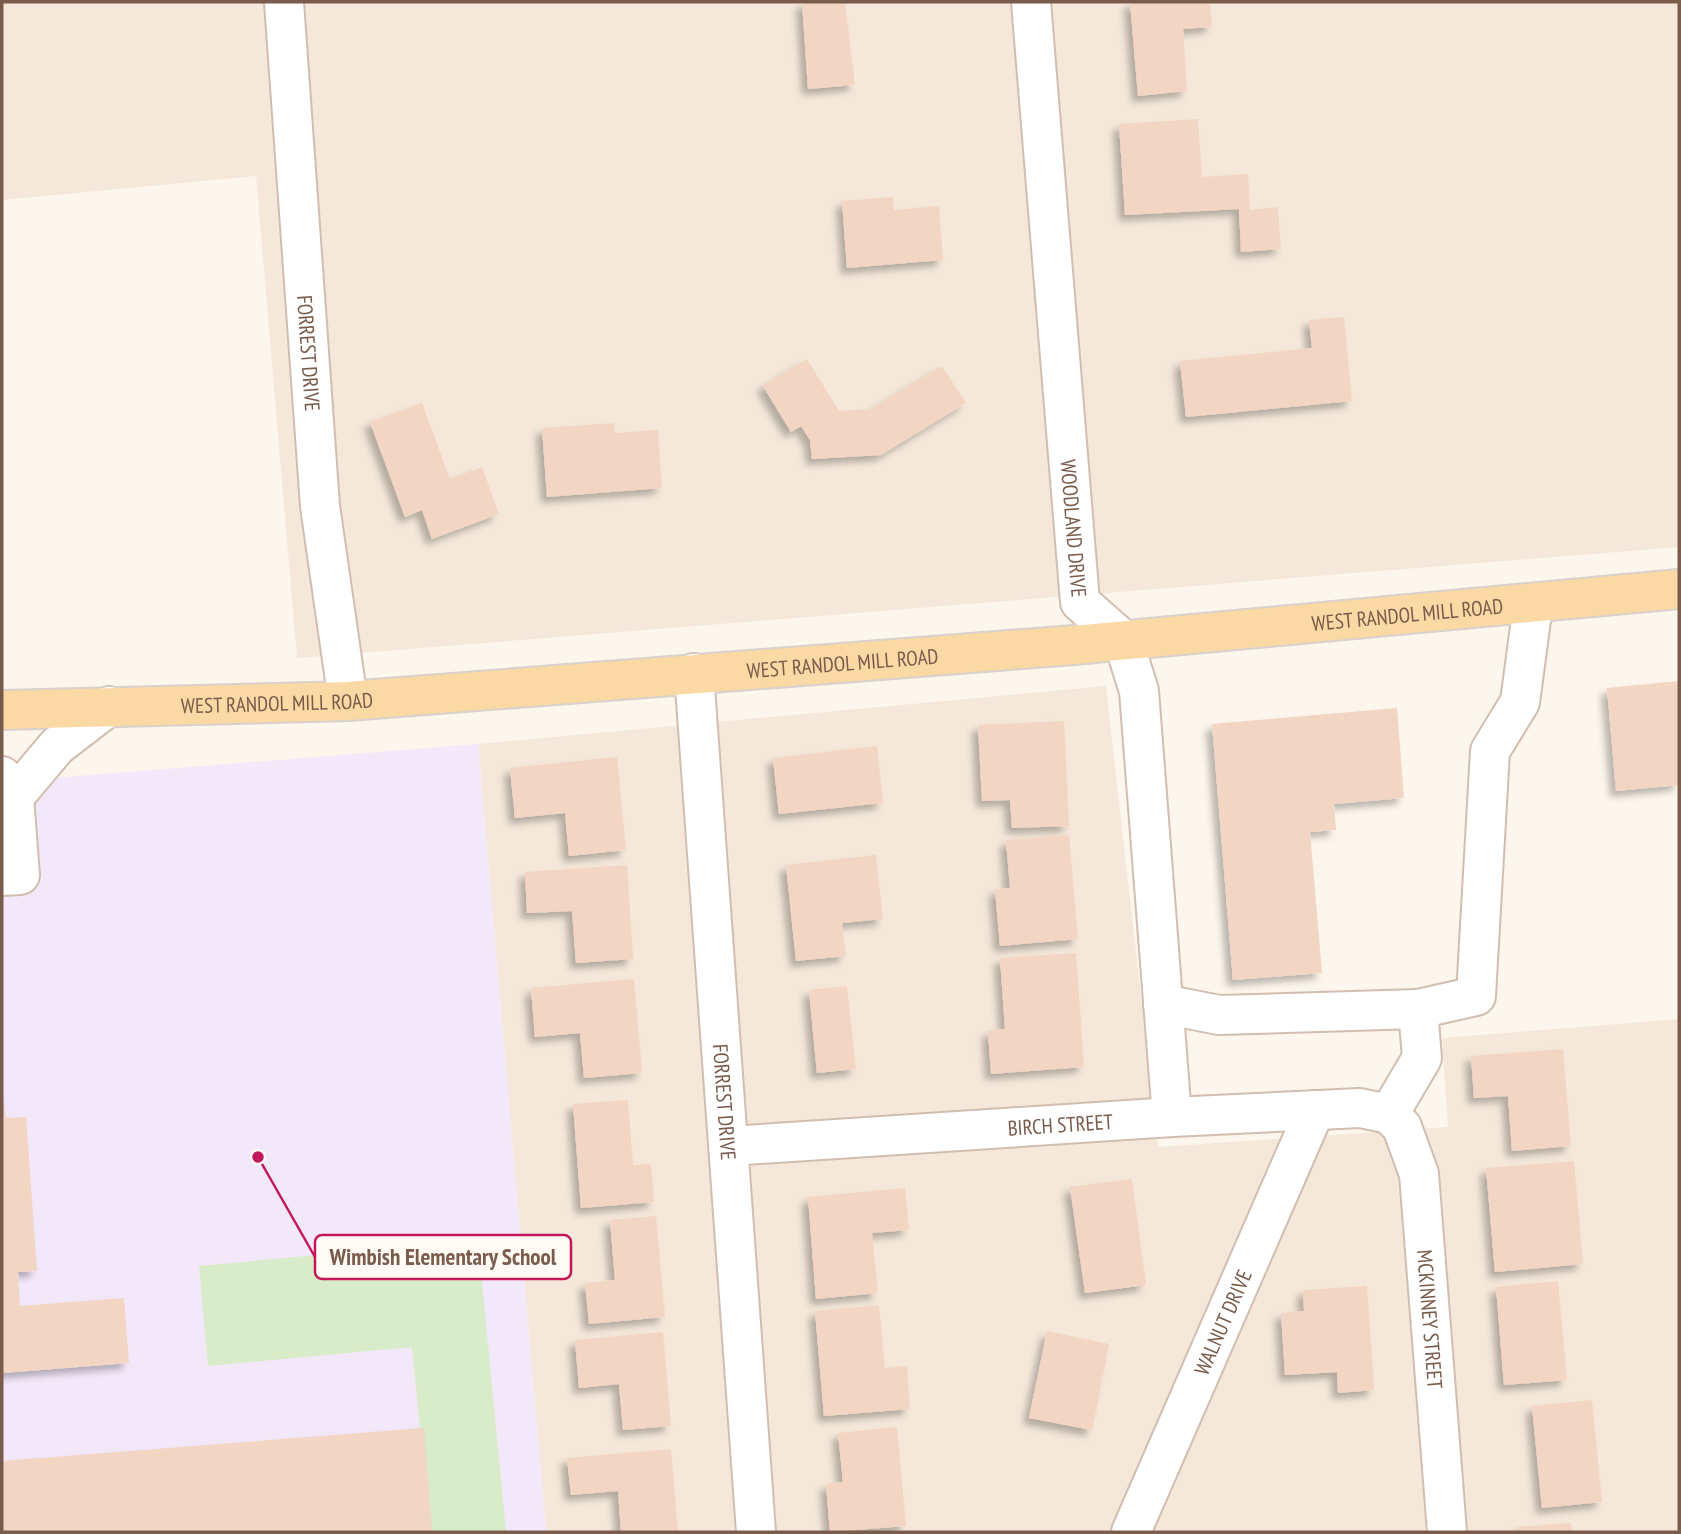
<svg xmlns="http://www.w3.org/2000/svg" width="1681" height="1534" viewBox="0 0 1681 1534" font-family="'PT Sans Narrow',sans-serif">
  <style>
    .residential { fill: #f5e8da }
    .education { fill: #f3e8fa }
    .green { fill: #d8ecc9 }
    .building { fill: #f3d5c3; filter: url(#shadow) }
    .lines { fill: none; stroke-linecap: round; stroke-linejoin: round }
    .minor-casing { stroke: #d1beb0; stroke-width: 42 }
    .major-casing { stroke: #dad1cd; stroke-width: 42 }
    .minor { stroke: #fff; stroke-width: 38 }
    .major { stroke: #fbd9a5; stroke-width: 38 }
    .labels { text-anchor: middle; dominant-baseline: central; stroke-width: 7; stroke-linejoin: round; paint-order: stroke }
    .street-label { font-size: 21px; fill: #7a5c4d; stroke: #fffaf3 }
    .leader { fill: none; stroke: #c2185b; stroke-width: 2.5 }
    .callout-dot { fill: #c2185b; stroke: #fffaf3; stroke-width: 2.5 }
    .callout { fill: #fffaf3; stroke: #c2185b; stroke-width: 2.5 }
    .callout-label { font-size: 23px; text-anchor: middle; font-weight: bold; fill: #7a5c4d }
  </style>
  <defs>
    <filter id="shadow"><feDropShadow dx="-6" dy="6" stdDeviation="3.5" flood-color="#0004"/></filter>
  </defs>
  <rect width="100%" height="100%" fill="#fdf6ec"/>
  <g class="residential">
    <path d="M2,2H1679V547L297,658L256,176L2,200Z"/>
    <path d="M1106,686L1158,1147L1448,1127L1442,1038L1679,1019V1532H546L478,744Z"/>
  </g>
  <path class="education" d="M478,744L546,1532H2V782Z"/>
  <path class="green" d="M478,1240L506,1532H430L412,1347L208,1366L199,1266Z"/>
  <g class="building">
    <path d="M802,2H845L855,85L808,89Z"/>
    <path d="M1130,2H1210L1212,27L1183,29L1187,91L1138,96Z"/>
    <path d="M1198,119L1202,177L1248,174L1250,210L1278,207L1281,249L1241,252L1239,209L1125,215L1119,124Z"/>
    <path d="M893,197L894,210L939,206L943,260L847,268L842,201Z"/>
    <path d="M1344,317L1352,401L1186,417L1180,361L1312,348L1309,320Z"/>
    <path d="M807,359L839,411L871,409L942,366L966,403L881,455L812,459L810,440L801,426L791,432L763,386Z"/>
    <path d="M422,403L450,479L482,467L499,514L432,539L422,510L405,517L370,422Z"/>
    <path d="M614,423L615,433L658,430L662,488L547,497L542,428Z"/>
    <path d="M1679,681V785L1616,791L1607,688Z"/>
    <path d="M1397,708L1404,798L1334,804L1336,830L1310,832L1322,973L1233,980L1212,724Z"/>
    <path d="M1064,721L1069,826L1012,828L1010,800L982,801L978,725Z"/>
    <path d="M877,746L883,803L779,814L773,758Z"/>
    <path d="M617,757L626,850L569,856L565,813L515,818L510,768Z"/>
    <path d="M1069,835L1078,939L1000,946L995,889L1010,888L1006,840Z"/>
    <path d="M876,855L883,919L842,923L846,956L796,961L786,865Z"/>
    <path d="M627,865L633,959L576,963L572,911L527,913L525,872Z"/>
    <path d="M1076,953L1084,1067L991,1074L988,1031L1005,1029L1000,958Z"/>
    <path d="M634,979L642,1073L584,1078L580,1033L535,1037L531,988Z"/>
    <path d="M847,986L856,1069L817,1073L809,990Z"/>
    <path d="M1563,1049L1571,1146L1512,1151L1508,1096L1474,1098L1471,1056Z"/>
    <path d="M2,1087L6,1118L26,1117L37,1271L18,1272L20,1306L124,1298L129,1363L2,1373Z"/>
    <path d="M628,1100L633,1165L651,1164L654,1202L581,1208L573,1104Z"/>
    <path d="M1574,1161L1583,1264L1495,1272L1486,1168Z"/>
    <path d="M1132,1179L1146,1285L1085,1293L1070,1187Z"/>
    <path d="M905,1188L909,1230L872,1233L878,1293L816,1299L808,1197Z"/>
    <path d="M656,1216L665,1317L589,1324L585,1283L615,1280L610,1220Z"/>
    <path d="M1558,1281L1567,1380L1504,1385L1496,1287Z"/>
    <path d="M1367,1286L1374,1390L1338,1393L1337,1372L1285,1375L1281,1313L1304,1311L1303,1290Z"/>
    <path d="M879,1305L885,1368L907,1366L910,1409L824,1416L815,1311Z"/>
    <path d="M1047,1331L1109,1344L1092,1430L1029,1418Z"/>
    <path d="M663,1332L671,1426L623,1430L619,1384L579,1388L575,1340Z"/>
    <path d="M1592,1400L1602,1502L1542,1508L1532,1406Z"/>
    <path d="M897,1427L906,1526L830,1532L826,1484L843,1482L838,1433Z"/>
    <path d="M424,1428L432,1532H2V1461Z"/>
    <path d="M671,1449L678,1532H621L618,1491L571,1495L567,1458Z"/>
    <path d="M1571,1523L1572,1532H1518V1527Z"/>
  </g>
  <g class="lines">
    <g class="minor-casing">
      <g id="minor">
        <path id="s1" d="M284,2L320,506L348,701"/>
        <path id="s2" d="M1031,2L1080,602L1123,640L1139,691L1172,1117"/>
        <path id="s3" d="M694,673L756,1532"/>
        <path d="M2,776L14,797L20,875L2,876"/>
        <path d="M14,797L57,746L109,706"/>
        <path d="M1163,1004L1219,1015L1418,1009"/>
        <path d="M1389,1114L1422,1058L1418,1009L1476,996L1490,751L1520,702L1533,605"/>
        <path id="s4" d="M1389,1114L1402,1127L1419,1174L1447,1532"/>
        <path id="s5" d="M730,1146L1172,1117L1360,1108L1389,1114"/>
        <path id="s6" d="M1131,1532L1315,1110"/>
      </g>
    </g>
    <g class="major-casing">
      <g id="major">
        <path id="s7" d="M2,710L348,701L1074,645L1679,589"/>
      </g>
    </g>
    <use href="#minor" class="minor"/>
    <use href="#major" class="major"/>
  </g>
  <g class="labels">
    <g class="street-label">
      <text stroke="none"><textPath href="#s1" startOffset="352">FORREST DRIVE</textPath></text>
      <text stroke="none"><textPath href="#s2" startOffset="528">WOODLAND DRIVE</textPath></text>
      <text stroke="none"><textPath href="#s7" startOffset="1409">WEST RANDOL MILL ROAD</textPath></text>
      <text stroke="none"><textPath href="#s7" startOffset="842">WEST RANDOL MILL ROAD</textPath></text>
      <text stroke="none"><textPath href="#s7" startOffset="275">WEST RANDOL MILL ROAD</textPath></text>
      <text stroke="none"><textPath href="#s3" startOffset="430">FORREST DRIVE</textPath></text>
      <text stroke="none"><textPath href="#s5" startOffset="331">BIRCH STREET</textPath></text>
      <text stroke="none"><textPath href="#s4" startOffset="214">MCKINNEY STREET</textPath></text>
      <text stroke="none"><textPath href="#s6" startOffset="229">WALNUT DRIVE</textPath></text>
    </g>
  </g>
  <path class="leader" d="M258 1157L315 1257"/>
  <circle class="callout-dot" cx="258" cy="1157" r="7"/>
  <rect class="callout" x="315" y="1235" width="256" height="44" rx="7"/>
  <g class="callout-label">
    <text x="443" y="1265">Wimbish Elementary School</text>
  </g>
  <rect width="1681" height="1534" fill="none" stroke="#7a5c4d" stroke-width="7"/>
</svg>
